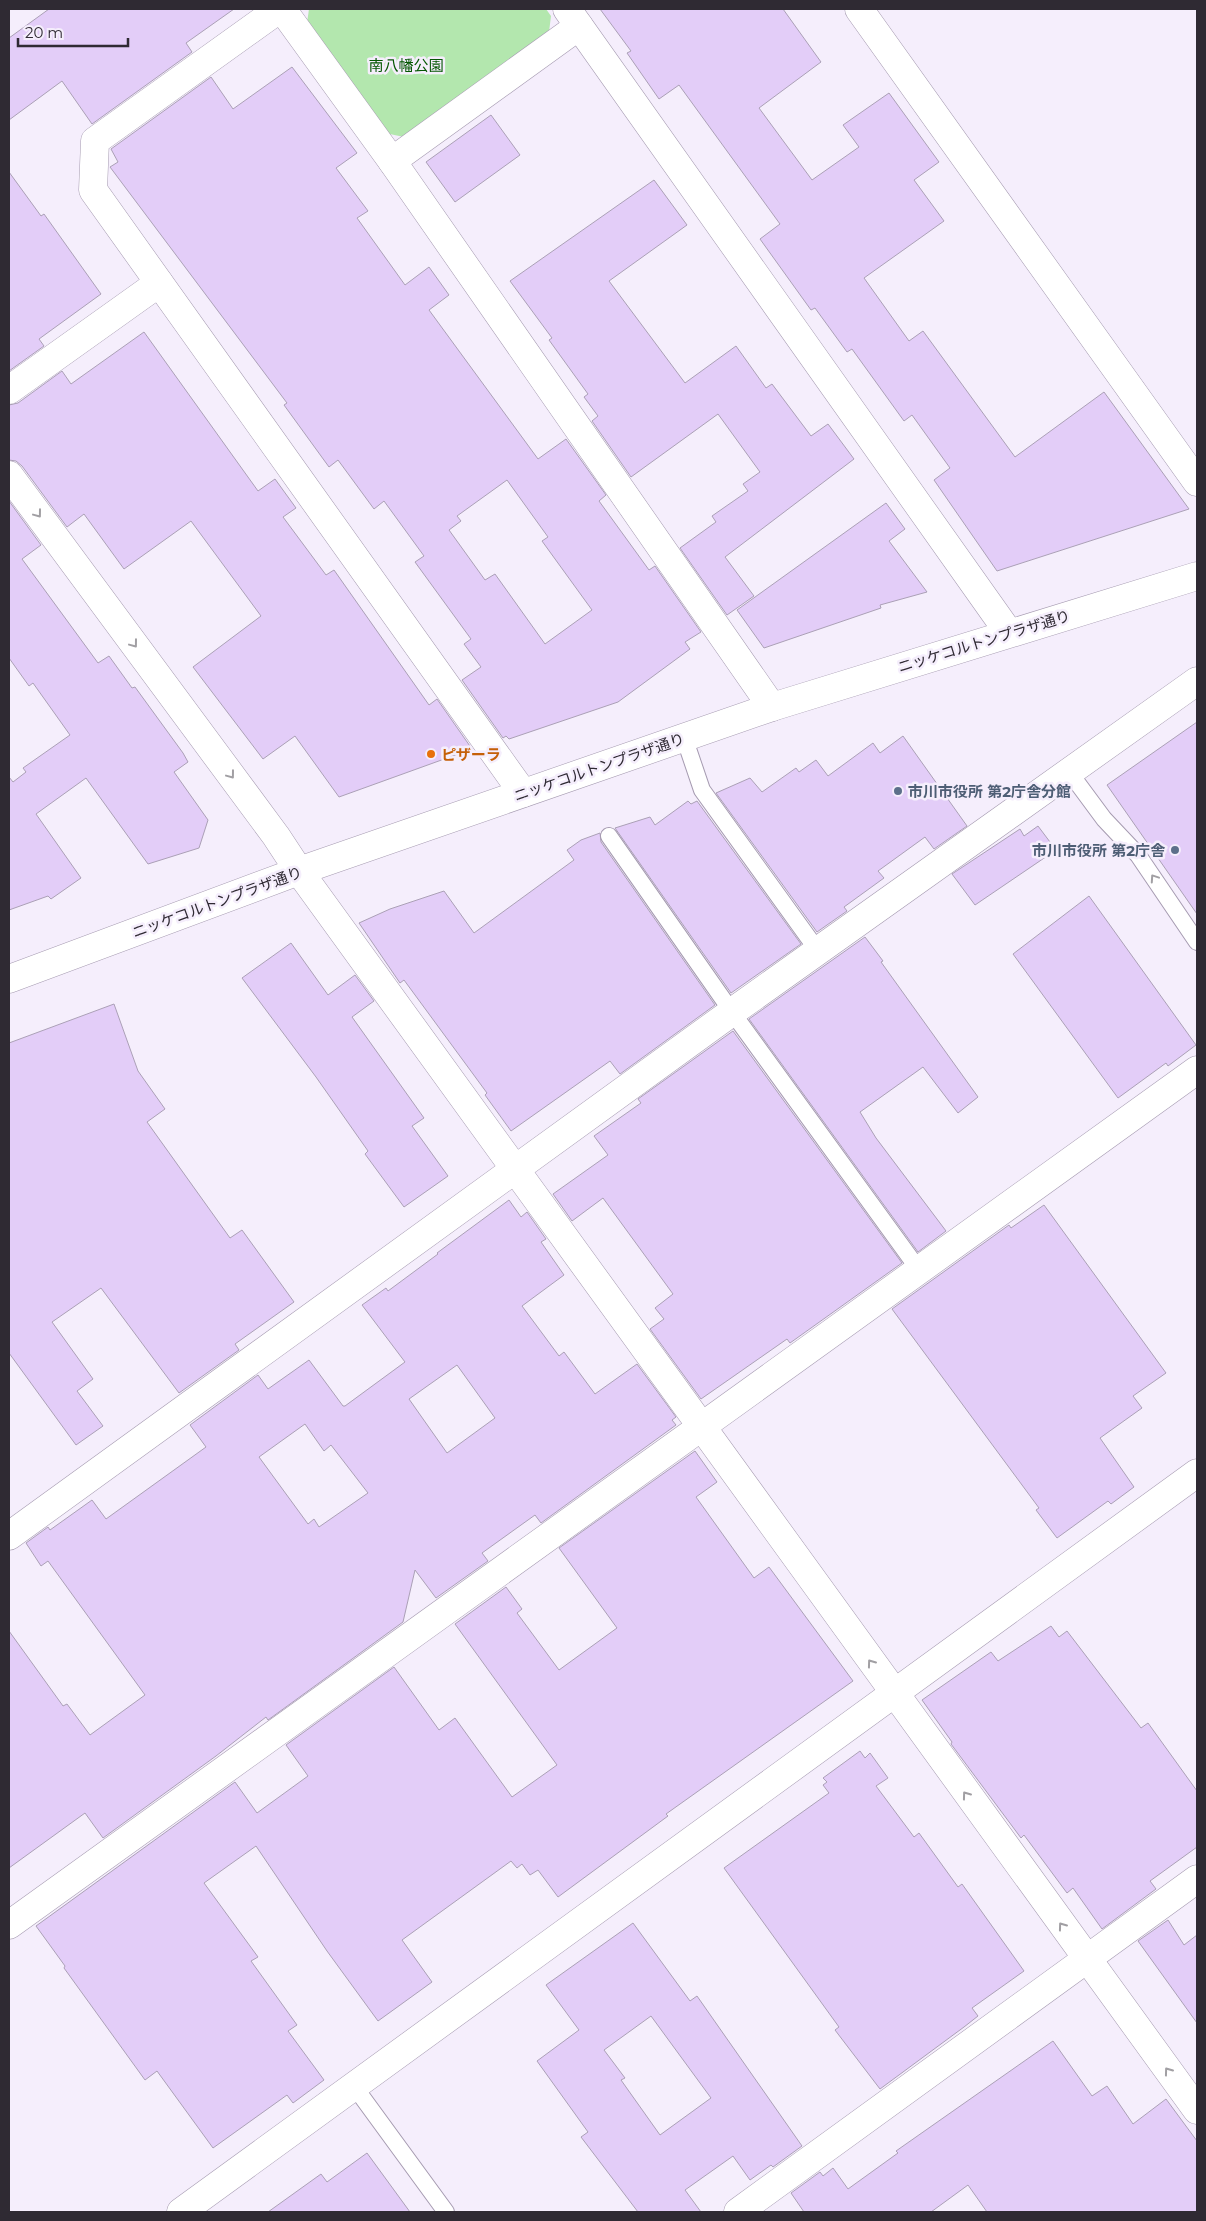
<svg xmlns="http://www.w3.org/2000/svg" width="1206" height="2221" viewBox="0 0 1206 2221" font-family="Montserrat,'Noto Sans JP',sans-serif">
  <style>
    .green { fill: #b3e7ae }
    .building { fill: #e3cdf8; stroke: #aba0b6; fill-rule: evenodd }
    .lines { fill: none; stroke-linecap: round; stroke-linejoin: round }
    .service-casing { stroke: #a69bb1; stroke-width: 18 }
    .minor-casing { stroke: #a69bb1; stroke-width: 29 }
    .tertiary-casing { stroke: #a69bb1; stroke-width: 29 }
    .service { stroke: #fff; stroke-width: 16 }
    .minor { stroke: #fff; stroke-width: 28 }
    .tertiary { stroke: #fff; stroke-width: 28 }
    .oneway { stroke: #a19fa3 }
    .food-dot { fill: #e8710a; stroke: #f5eefc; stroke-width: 2 }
    .service-dot { fill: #5c6f8a; stroke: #f5eefc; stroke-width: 2 }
    .labels { text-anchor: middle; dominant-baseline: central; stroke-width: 5; stroke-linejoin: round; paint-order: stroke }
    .park-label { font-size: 15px; fill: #045702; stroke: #f5eefc }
    .street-label { font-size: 15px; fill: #2f2a33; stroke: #f5eefc }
    .food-label { font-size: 15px; font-weight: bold; fill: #c56008; stroke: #f5eefc; text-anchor: start }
    .service-label { font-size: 15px; font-weight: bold; fill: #4e5e75; stroke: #f5eefc; text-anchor: start }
  </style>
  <rect width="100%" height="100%" fill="#f5eefc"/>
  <path class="green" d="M309,9H546L551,16L549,32L404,137L385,133L307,23Z"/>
  <g class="building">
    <path d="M49,9H234L186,43L192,52L92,124L62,81L9,120V38Z"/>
    <path d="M600,9H783L821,62L759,108L812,180L859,147L843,125L889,93L939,162L914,180L944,221L864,278L909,341L923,331L1015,457L1104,392L1189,509L997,571L934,480L950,468L912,415L904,421L852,349L847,352L815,308L811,310L760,239L780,224L679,85L659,99L627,53L631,51Z"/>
    <path d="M292,67L357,153L336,168L368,211L357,218L405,285L429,267L449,295L429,310L538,459L566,439L606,495L599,501L649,570L655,566L701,632L685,642L690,649L618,702L509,739L506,736L503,738L462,680L481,667L464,644L471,639L415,562L424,556L384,501L374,509L338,460L329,467L284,405L287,403L110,167L118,162L111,149L211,77L233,109ZM507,480L548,537L542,541L592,610L545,644L495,574L485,580L449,530L461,521L457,516Z"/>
    <path d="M491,115L520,155L455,202L426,162Z"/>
    <path d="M9,172L41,216L44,214L101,294L39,339L44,346L9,371Z"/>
    <path d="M654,180L687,225L609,281L685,383L736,346L766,388L772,384L811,436L828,424L854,459L725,557L754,596L727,615L680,548L716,522L712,516L748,491L743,484L760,472L718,414L631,477L592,421L598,416L584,397L588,394L549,340L552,338L510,281Z"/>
    <path d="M144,332L258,491L275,479L296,508L283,517L326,575L334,570L429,705L437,699L472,749L339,797L295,736L263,759L193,667L261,616L191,521L124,569L84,514L67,527L22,466L16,461L9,460V405L18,403L62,371L71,384Z"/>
    <path d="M9,501L41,545L22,559L98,663L109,656L132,688L135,687L183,753L188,762L174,772L208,820L199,848L148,864L86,778L36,814L81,878L51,899L48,896L9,910V777L13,782L26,772L23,768L70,735L33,683L29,686L9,658Z"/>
    <path d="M886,503L905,529L889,541L927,592L880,605L881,608L764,648L737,610Z"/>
    <path d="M1197,722V914L1107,785Z"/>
    <path d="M903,736L967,826L934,849L925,837L878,871L884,878L844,907L847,911L817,932L716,793L750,778L762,792L796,768L799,772L816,760L828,776L873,743L880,753Z"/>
    <path d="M688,801L691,804L697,801L801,944L731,993L615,828L650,817L655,825Z"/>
    <path d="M1038,826L1056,850L975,905L952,874L1020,829L1024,836Z"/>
    <path d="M600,833L601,842L715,1005L620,1074L610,1061L511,1131L485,1095L487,1093L404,980L400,983L359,923L390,909L444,891L474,933L574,860L567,850L581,840Z"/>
    <path d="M1089,896L1196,1045L1168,1066L1166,1063L1118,1098L1013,954Z"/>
    <path d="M865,937L883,961L881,962L978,1097L958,1113L923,1067L860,1112L876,1138L946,1231L918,1252L749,1019Z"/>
    <path d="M291,943L328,995L355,975L374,1001L352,1017L424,1118L412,1126L448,1176L404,1207L365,1154L368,1151L316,1077L242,978Z"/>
    <path d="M114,1004L138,1071L165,1109L147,1122L230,1238L242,1230L294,1302L235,1344L239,1350L179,1393L101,1288L52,1322L93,1379L77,1391L103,1426L76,1445L9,1353V1043Z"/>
    <path d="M733,1031L902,1263L790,1343L787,1339L701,1399L650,1329L664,1319L655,1308L673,1294L603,1198L572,1221L553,1194L608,1155L594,1136L641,1103L638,1099Z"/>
    <path d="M509,1200L521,1217L527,1212L546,1239L541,1242L564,1275L522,1306L559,1356L564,1352L595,1394L637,1364L676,1417L672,1420L676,1425L541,1523L535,1515L482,1553L488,1561L436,1598L415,1570L403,1622L268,1720L266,1717L216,1756L103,1838L85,1813L9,1868V1631L63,1706L67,1704L90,1735L145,1695L48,1561L41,1566L26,1543L48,1527L50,1530L92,1500L106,1519L206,1447L190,1425L258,1375L268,1389L309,1360L343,1406H345L405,1362L362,1305L386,1288L388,1291L438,1254L437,1253ZM457,1365L495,1418L447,1453L409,1399ZM305,1424L324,1451L331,1445L368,1493L319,1527L314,1519L308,1524L259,1457Z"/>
    <path d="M1044,1205L1166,1373L1133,1396L1142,1408L1100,1438L1134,1487L1111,1504L1108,1501L1057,1538L1036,1510L1039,1508L892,1309L1009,1225L1011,1228Z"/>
    <path d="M695,1451L717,1482L696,1497L754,1578L769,1567L853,1681L666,1814L668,1816L558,1897L538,1870L530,1875L522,1864L517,1868L511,1861L402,1940L432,1982L378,2021L327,1951L256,1846L204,1883L258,1957L251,1961L297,2025L288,2031L324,2080L293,2103L287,2095L213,2148L157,2071L145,2080L64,1968L65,1966L36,1926L235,1782L257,1813L308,1776L286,1745L394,1667L439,1730L455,1718L512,1797L557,1765L455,1624L506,1587L522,1609L517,1613L559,1670L617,1628L559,1548Z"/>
    <path d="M1051,1626L1059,1637L1067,1631L1141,1728L1148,1723L1197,1791V1847L1150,1881L1156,1889L1102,1929L1073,1888L1067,1893L1024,1835L1021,1838L951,1744L952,1742L922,1700L991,1652L998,1661Z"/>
    <path d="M860,1751L865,1758L870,1753L888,1778L876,1786L914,1837L919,1833L958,1887L962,1884L1024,1971L972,2008L978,2016L964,2027L880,2089L835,2030L839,2027L724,1868L829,1793L823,1785L827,1782L823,1778Z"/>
    <path d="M1168,1920L1184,1945L1197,1935V2023L1138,1941Z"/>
    <path d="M633,1923L690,2001L697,1996L802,2146L773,2167L771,2165L750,2180L733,2156L685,2190L701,2212H638L581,2137L588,2132L537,2061L579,2030L546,1985ZM651,2016L711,2098L660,2135L621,2080L625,2078L604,2050Z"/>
    <path d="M1053,2041L1092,2096L1107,2086L1133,2124L1166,2099L1197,2141V2212H987L968,2185L931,2212H804L791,2193L820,2172L823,2176L833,2168L848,2189L898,2153L896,2151Z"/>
    <path d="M367,2153L410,2212H268L321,2174L327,2182Z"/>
  </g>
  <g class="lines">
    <g class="service-casing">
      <g id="service">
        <path d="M684,737L702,790L818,951"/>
        <path d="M1070,773L1104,819L1138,855L1197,942"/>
        <path d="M609,836L732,1012L919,1270"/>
        <path d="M354,2086L446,2212"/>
      </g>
    </g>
    <g class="minor-casing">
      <g id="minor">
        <path d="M279,9L95,141L93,190L523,793"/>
        <path d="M282,9L392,161L772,707"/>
        <path d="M567,9L1009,633"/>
        <path d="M859,9L1197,482"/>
        <path d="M392,161L579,26"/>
        <path d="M9,390L159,283"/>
        <path d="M9,475L276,836L299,871L1197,2110"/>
        <path d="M9,1536L732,1012L1197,681"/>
        <path d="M9,1925L1197,1070"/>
        <path d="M738,2212L1197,1879"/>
      </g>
    </g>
    <g class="tertiary-casing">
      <g id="tertiary">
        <path d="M9,979L299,871L772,707L1197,576"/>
        <path d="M181,2212L1197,1473"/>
      </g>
    </g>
    <use href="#service" class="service"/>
    <use href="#minor" class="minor"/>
    <use href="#tertiary" class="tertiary"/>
  </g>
  <defs><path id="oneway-chevron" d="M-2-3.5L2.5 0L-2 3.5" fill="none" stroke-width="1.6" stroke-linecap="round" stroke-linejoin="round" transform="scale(1.25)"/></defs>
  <g class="oneway">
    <use href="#oneway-chevron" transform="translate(38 514) rotate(53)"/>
    <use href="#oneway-chevron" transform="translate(134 644) rotate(53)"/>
    <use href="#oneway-chevron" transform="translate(231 775) rotate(53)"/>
    <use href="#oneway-chevron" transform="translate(1154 878) rotate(-124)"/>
    <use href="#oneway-chevron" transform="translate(871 1663) rotate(-126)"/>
    <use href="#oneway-chevron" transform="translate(966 1795) rotate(-126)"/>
    <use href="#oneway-chevron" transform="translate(1062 1926) rotate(-126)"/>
    <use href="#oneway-chevron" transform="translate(1168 2071) rotate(-126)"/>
  </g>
  <circle class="food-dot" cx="431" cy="754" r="5"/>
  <g class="service-dot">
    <circle cx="898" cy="791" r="5"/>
    <circle cx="1175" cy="850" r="5"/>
  </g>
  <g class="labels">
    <g class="park-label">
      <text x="406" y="65">南八幡公園</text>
    </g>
    <g class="street-label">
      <text transform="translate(984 641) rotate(-17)">ニッケコルトンプラザ通り</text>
      <text transform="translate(599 767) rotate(-19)">ニッケコルトンプラザ通り</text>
      <text transform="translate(217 902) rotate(-20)">ニッケコルトンプラザ通り</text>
    </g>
    <g class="food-label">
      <text x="441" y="754">ピザーラ</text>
    </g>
    <g class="service-label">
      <text x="908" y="791">市川市役所 第2庁舎分館</text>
      <text x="1165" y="850" text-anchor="end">市川市役所 第2庁舎</text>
    </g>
  </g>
  <rect width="1206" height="2221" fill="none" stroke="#2f2a33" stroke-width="20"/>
  <path d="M18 38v8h110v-8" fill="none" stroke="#2f2a33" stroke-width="2.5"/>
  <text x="25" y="38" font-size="15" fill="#2f2a33" stroke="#f5eefc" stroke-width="4" paint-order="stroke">20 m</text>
</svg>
